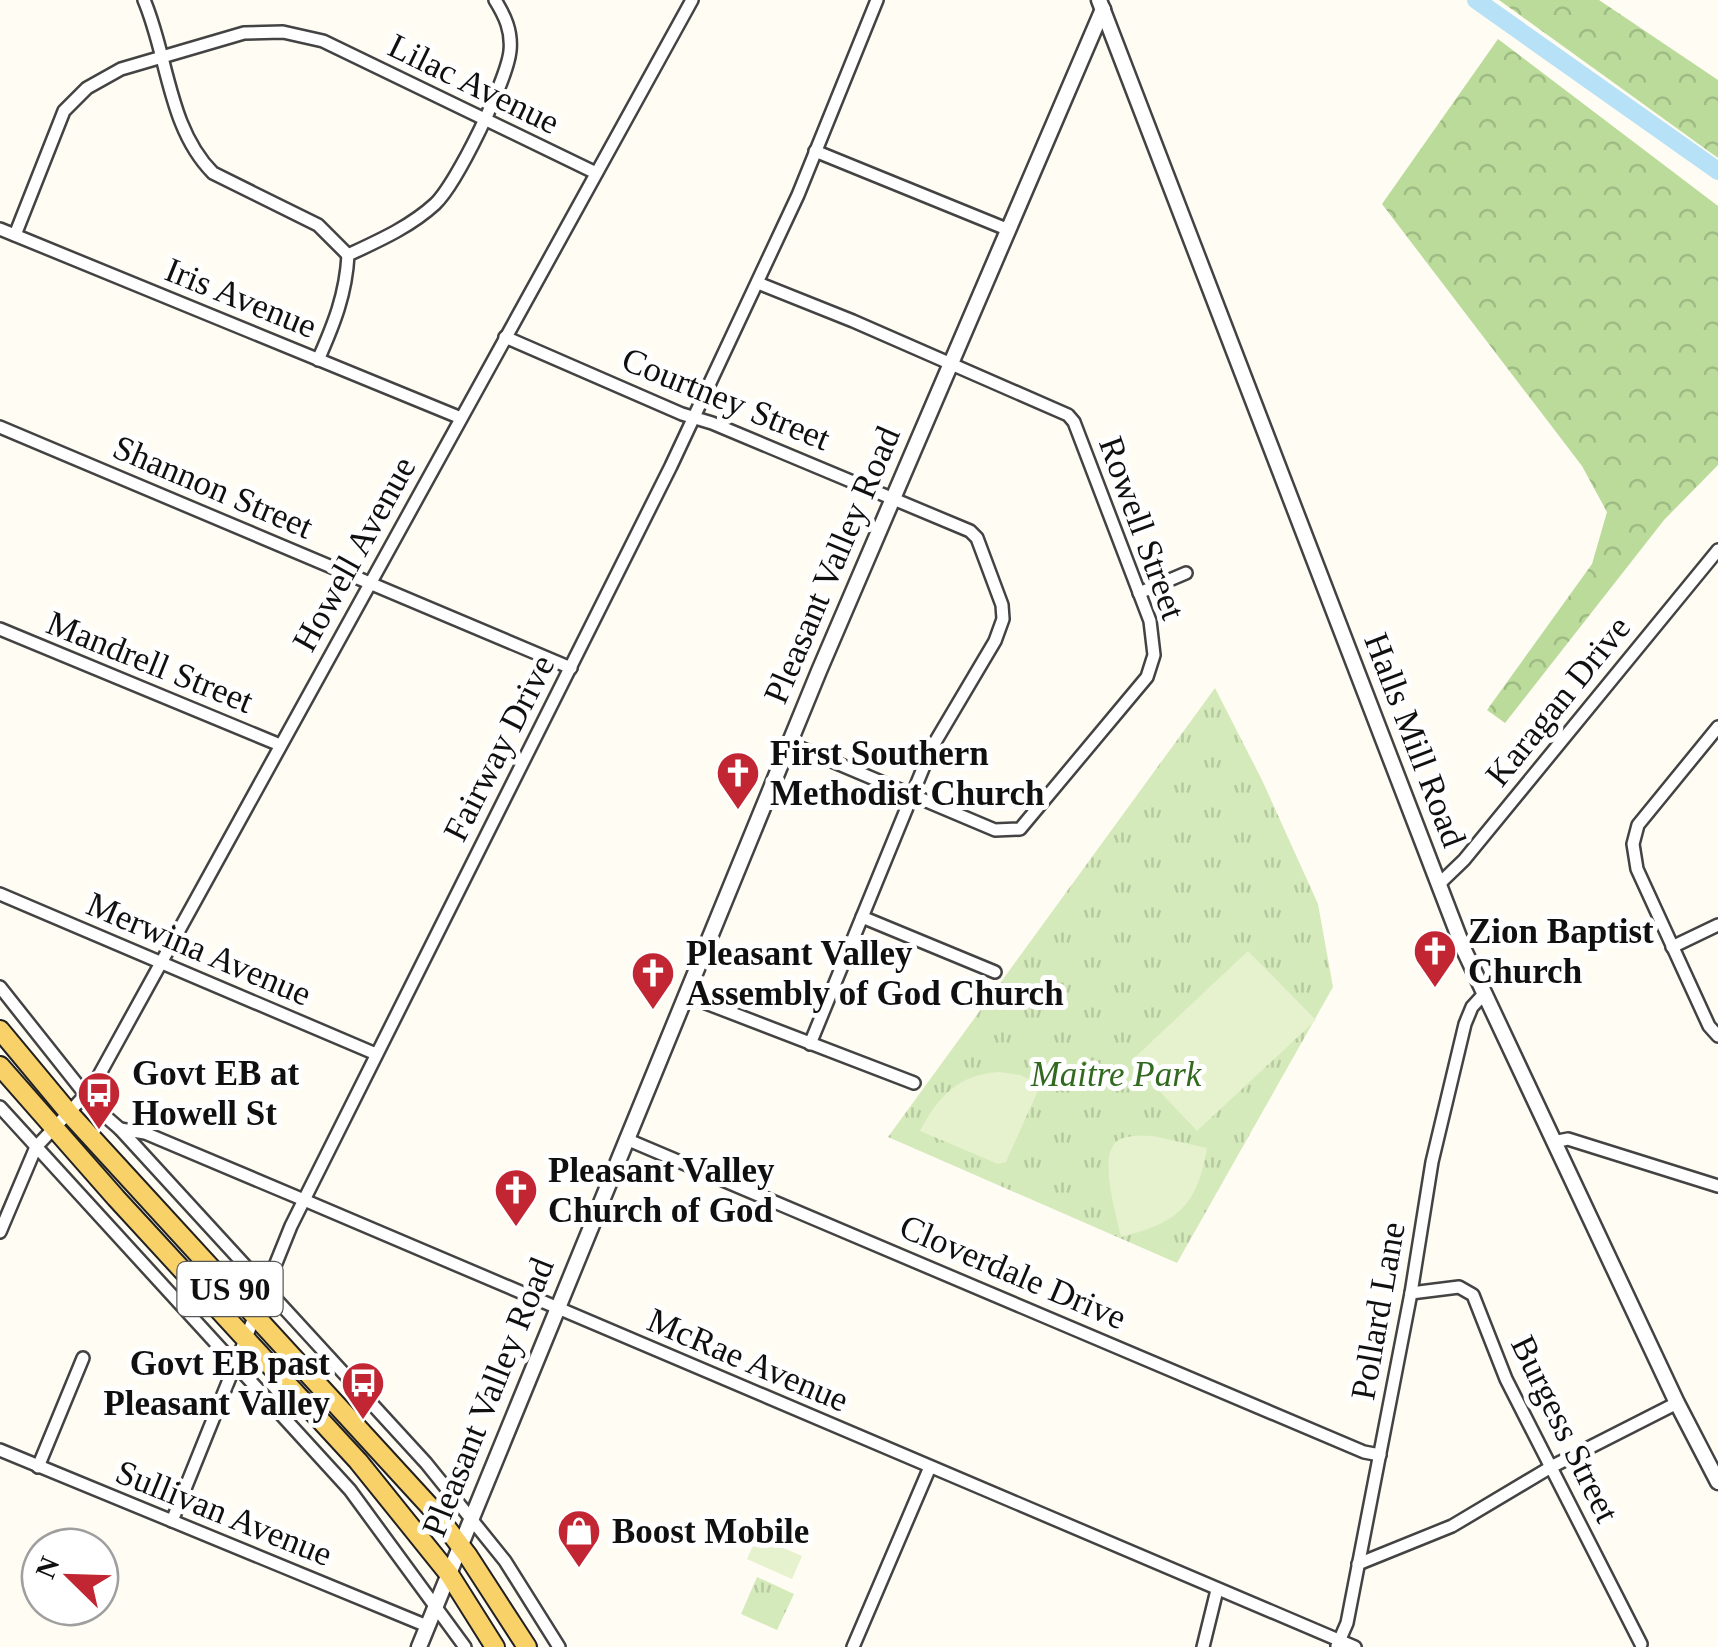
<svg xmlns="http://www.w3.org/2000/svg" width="1718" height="1647" viewBox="0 0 1718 1647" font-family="Georgia,serif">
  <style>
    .forest { fill: url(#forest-crowns) }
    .park { fill: url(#park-tufts) }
    .pitch { fill: #e6f1cd }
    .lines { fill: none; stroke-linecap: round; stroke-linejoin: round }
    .river { stroke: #b7e1f7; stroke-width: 18 }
    .minor-casing { stroke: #434343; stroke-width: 16 }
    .tertiary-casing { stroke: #434343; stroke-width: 19 }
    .primary-casing { stroke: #212121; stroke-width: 22 }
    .minor { stroke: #fff; stroke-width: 11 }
    .tertiary { stroke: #fff; stroke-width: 14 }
    .primary { stroke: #f9d169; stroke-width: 18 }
    .labels { text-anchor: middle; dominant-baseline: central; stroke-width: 10; stroke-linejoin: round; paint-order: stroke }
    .shield { fill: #fff; stroke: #585858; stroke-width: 2.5 }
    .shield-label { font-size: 32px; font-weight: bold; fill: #101010 }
    .street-label { font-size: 35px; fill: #101010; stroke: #fff }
    .poi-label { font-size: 35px; font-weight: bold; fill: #101010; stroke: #fff; text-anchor: start }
    .park-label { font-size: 35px; font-style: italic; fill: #31691e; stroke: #fff }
  </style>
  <defs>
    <pattern id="forest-crowns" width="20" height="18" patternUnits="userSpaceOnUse" patternTransform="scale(2.5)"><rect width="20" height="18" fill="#badb9a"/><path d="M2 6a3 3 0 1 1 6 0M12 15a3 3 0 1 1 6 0" fill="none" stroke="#9fbb84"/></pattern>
    <pattern id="park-tufts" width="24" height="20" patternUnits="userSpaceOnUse" patternTransform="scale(2.5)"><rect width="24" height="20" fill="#d5eabb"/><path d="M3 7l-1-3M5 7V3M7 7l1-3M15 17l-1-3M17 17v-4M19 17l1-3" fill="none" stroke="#b6c8a0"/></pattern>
  </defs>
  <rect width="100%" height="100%" fill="#fffcf3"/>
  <g class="forest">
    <path d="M1499,0H1599L1718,80V158Z"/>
    <path d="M1498,39L1718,206V465L1664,520L1505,723L1487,710L1592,564L1607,512L1582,466L1382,204Z"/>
  </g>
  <g class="park">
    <path d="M1215,688L1262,780L1318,904L1333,987L1177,1263L888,1137Z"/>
    <path d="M757,1577L794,1594L777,1630L741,1614Z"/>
  </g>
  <g class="pitch">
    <path d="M1248,951L1316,1020L1197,1131L1131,1061Z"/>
    <path d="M1000,1072L1020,1075L1041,1084L1006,1162L998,1164L920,1131C938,1096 959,1074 1000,1072Z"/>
    <path d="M1153,1136L1207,1148C1197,1207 1177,1223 1121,1237C1117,1217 1099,1160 1115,1143C1123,1134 1142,1136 1153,1136Z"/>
    <path d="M757,1537L802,1556L792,1579L747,1559Z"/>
  </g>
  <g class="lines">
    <path class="river" d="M1476,0L1718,171"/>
    <g class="minor-casing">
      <g id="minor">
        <path d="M144,0C168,56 168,128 213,173L318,225L348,255"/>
        <path d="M815,151L1009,230"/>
        <path d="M0,229L461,418"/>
        <path d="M15,235L64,111L87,88L121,69L244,33L283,32L323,41L596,173"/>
        <path d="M758,283L853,321L1068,415L1074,422L1150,621L1154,655L1147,677L1020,829L995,830L789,743"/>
        <path d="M505,337L682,414L712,423L970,531L977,538L1002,605L1003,619L995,641L931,749L810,1044"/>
        <path d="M318,360C334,324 346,294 348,255C378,241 410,227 435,204C457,183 507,80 510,51C512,31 505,16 495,0"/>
        <path d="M0,427L571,668"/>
        <path d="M1139,593L1186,573"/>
        <path d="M0,629L280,745"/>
        <path d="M1718,727L1638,825L1633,844L1637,869L1709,1026L1718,1036"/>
        <path d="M1438,885L1464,860L1718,550"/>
        <path d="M0,894L376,1054"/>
        <path d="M862,917L995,972"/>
        <path d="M1672,947L1718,925"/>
        <path d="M0,987L96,1108L120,1129L426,1463L505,1561L559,1647"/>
        <path d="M685,995L914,1083"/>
        <path d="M0,1107L350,1490L465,1647"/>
        <path d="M120,1129L145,1133L304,1200L1355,1647"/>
        <path d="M626,1139L1364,1452L1380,1455"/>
        <path d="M1553,1142L1568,1139L1718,1186"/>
        <path d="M0,1232L36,1147L92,1088L692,0"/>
        <path d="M1411,1293L1459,1287L1473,1295L1506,1379L1641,1644"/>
        <path d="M0,1450L427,1626"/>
        <path d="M38,1467L83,1358"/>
        <path d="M172,1521L291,1226L671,466L798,195L877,0"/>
        <path d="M1358,1564L1452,1526L1551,1467L1677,1403"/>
        <path d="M1337,1646L1347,1623L1411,1293L1432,1162L1465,1024L1472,1007L1483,995"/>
        <path d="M853,1647L930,1467"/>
        <path d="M1203,1647L1217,1590"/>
      </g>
    </g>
    <g class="tertiary-casing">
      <g id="tertiary">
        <path d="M1099,0L1464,950L1677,1403L1718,1482"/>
        <path d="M419,1647L819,671L1103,9"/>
      </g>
    </g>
    <g class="primary-casing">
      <g id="primary">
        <path d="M0,1030L69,1113L434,1511L468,1556L527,1647"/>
        <path d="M0,1066L116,1198L358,1461L449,1574L495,1647"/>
      </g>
    </g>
    <use href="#minor" class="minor"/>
    <use href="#tertiary" class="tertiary"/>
    <use href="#primary" class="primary"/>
  </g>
  <defs>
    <g id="church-pin" transform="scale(2.25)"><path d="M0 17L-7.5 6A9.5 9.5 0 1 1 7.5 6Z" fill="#c22633" stroke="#fff"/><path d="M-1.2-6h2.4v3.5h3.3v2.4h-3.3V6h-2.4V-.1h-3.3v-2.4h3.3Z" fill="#fff"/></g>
    <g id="bus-pin" transform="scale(2.25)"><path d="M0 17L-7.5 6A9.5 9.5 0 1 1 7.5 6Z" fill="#c22633" stroke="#fff"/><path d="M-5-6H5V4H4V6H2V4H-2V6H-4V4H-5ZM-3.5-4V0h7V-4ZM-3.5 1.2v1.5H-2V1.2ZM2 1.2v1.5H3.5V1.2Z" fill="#fff"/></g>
    <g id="shop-pin" transform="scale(2.25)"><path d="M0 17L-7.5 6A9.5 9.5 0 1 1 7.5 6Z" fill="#c22633" stroke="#fff"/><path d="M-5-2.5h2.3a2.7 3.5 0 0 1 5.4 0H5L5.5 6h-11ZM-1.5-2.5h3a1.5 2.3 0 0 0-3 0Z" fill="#fff"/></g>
  </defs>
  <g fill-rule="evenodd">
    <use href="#church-pin" x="738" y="773"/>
    <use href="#church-pin" x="1435" y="951"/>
    <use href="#church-pin" x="653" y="973"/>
    <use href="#bus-pin" x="99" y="1093"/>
    <use href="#church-pin" x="516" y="1190"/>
    <use href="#bus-pin" x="363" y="1383"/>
    <use href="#shop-pin" x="579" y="1531"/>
  </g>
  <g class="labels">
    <rect class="shield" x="177.5" y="1262" width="105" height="54" rx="8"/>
    <g class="shield-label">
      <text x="230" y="1289">US 90</text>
    </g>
    <g class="street-label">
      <text transform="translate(474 84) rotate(26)">Lilac Avenue</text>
      <text transform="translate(241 298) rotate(22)">Iris Avenue</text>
      <text transform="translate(726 399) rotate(22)">Courtney Street</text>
      <text transform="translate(213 487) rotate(23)">Shannon Street</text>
      <text transform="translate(1142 528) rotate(70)">Rowell Street</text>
      <text transform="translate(354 554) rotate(-61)">Howell Avenue</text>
      <text transform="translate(832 565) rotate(-67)">Pleasant Valley Road</text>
      <text transform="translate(150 662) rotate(22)">Mandrell Street</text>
      <text transform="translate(1558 701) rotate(-51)">Karagan Drive</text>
      <text transform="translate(1415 740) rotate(69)">Halls Mill Road</text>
      <text transform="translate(499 748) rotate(-63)">Fairway Drive</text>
      <text transform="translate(199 949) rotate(23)">Merwina Avenue</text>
      <text transform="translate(1013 1272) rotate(23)">Cloverdale Drive</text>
      <text transform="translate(1378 1311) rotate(-80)">Pollard Lane</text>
      <text transform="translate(748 1360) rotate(23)">McRae Avenue</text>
      <text transform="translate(488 1397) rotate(-68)">Pleasant Valley Road</text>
      <text transform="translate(1565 1429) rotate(64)">Burgess Street</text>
      <text transform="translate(224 1513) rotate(22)">Sullivan Avenue</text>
    </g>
    <g class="poi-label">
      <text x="770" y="753">First Southern<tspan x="770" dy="40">Methodist Church</tspan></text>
      <text x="1468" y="931">Zion Baptist<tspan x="1468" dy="40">Church</tspan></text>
      <text x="686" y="953">Pleasant Valley<tspan x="686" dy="40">Assembly of God Church</tspan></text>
      <text x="132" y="1073">Govt EB at<tspan x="132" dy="40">Howell St</tspan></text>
      <text x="548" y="1170">Pleasant Valley<tspan x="548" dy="40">Church of God</tspan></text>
      <text x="330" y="1363" text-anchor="end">Govt EB past<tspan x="330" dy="40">Pleasant Valley</tspan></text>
      <text x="612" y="1531">Boost Mobile</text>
    </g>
    <g class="park-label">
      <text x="1116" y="1074">Maitre Park</text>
    </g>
  </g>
  <g transform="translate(70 1577) rotate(293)"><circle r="48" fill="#ffffff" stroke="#9f9f9f" stroke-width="2.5"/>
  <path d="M0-8L18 38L0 25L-18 38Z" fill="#c22633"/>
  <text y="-15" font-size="28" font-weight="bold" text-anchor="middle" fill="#101010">N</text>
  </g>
</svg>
